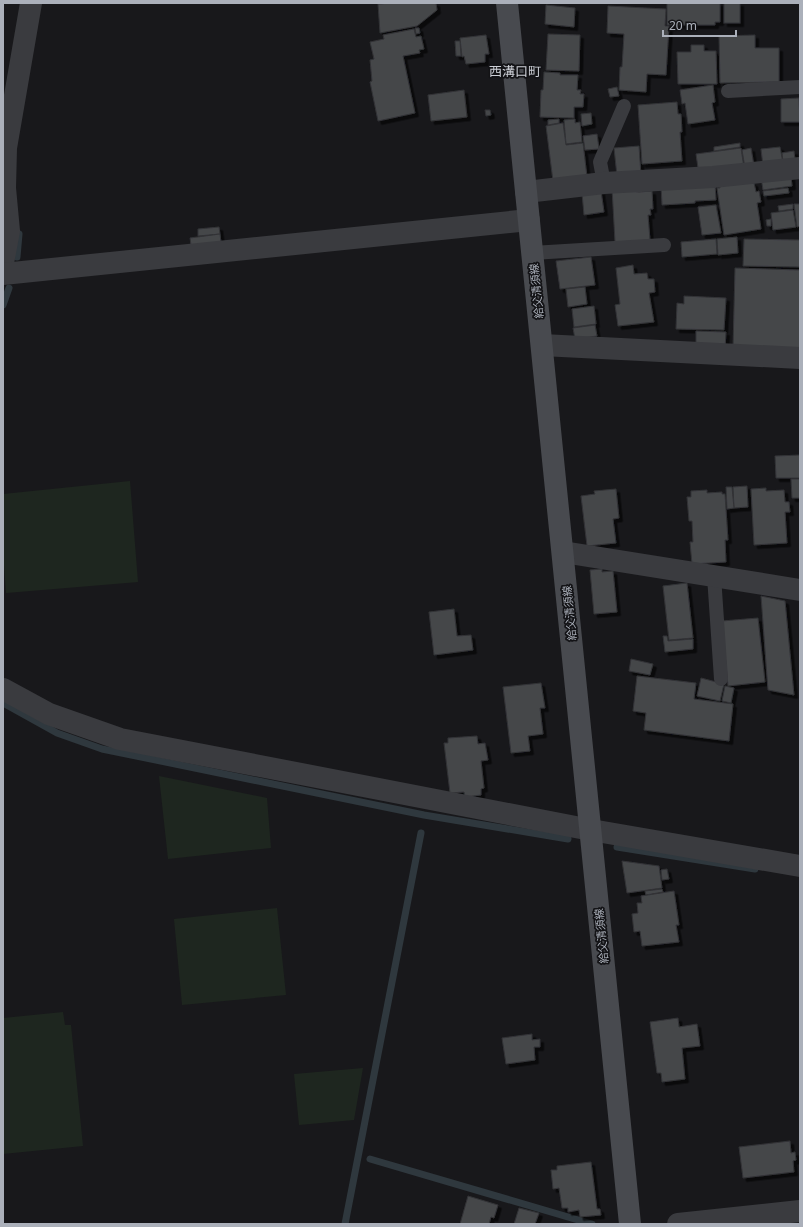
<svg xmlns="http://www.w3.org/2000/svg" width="803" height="1227" viewBox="0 0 803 1227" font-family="'Noto Sans','Noto Sans JP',sans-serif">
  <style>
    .green { fill: #1e261f }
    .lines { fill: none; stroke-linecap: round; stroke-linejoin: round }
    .stream { stroke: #2f383e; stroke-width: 7 }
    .building { fill: #45464a; stroke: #323336; filter: url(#shadow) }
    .lane { stroke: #3a3b3f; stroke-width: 14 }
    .street { stroke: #3a3b3f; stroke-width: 22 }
    .secondary { stroke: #484a4f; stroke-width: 22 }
    .labels { text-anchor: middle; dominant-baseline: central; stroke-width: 3.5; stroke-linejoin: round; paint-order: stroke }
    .street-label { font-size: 11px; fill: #abb0ba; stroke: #131316 }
    .quarter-label { font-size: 13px; fill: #cccfd6; stroke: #131316 }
  </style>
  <defs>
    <filter id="shadow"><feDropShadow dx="3.5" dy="3.5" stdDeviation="0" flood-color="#0009"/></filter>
  </defs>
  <rect width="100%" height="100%" fill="#18181b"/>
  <g class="green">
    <path d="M130,481L138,582L6,593L3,553V494Z"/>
    <path d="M159,776L267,798L271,848L168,859Z"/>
    <path d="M277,908L286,995L182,1005L174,919Z"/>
    <path d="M63,1012L65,1025H71L83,1146L3,1154V1018Z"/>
    <path d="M363,1068L354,1120L299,1125L294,1074Z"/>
  </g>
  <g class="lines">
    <g class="stream">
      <path d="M17,257L19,234"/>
      <path d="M3,305L9,288"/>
      <path d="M3,703L57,733L102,749L424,815L568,839"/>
      <path d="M617,847L755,869"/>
      <path d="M370,1159L592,1224"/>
      <path d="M345,1224L421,833"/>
    </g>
  </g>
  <g class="building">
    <path d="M391,3H436L437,10L417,26L380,33L378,4Z"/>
    <path d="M667,3H720V22H715V25H667Z"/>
    <rect x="724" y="3" width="16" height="20"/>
    <path d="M546,5L575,8L574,27L545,24Z"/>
    <path d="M608,6L666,9L665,26H669L666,75L647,74L646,92L619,90L620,67H622L624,34L607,33Z"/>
    <path d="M415,28H419L420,33L416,34Z"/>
    <path d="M414,29L416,37L421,36L424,49L419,50L420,53L403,56L415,113L378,121L370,82L372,81L370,60L374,59L370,42L384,39L383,35Z"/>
    <path d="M548,34L580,35L579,71L546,70Z"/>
    <path d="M486,35L489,54H485V62L466,64L464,56L462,57L460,38Z"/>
    <path d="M755,35V48H779V82L720,83L719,36Z"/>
    <path d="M455,41H460L461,56H456Z"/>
    <path d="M691,45H704V51H716L717,84H678L677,52H691Z"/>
    <path d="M544,72L560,73V75H578L577,90H581L580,94H584L583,107H574V118L540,117L541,90H543Z"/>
    <path d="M713,85L715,102L712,103L715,120L688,124L685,103L682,104L680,90Z"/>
    <path d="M617,87L619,96L610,97L608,89Z"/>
    <path d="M464,90L467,117L431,121L428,95Z"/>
    <path d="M799,98L800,122H781V99Z"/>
    <path d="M677,102L678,114H681L682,132H680L682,161L642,164L638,105Z"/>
    <path d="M485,110H490L491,115L486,116Z"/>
    <path d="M591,113L592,124L582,126L581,114Z"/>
    <path d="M559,119V123L548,125V120Z"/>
    <path d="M575,119V123L580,122L582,142L566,144L564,120Z"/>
    <path d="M563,123L566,145L583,143L587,177L553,181L546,126Z"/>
    <path d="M597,134L599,149L585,150L583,136Z"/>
    <path d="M740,143V147L714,151V147Z"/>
    <path d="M639,146L641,175L617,176L614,148Z"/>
    <path d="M780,147L783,163L763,166L761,149Z"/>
    <path d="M741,148L744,168L699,175L696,154Z"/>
    <path d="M751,148L754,166L745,168L742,150Z"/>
    <path d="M794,151L795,160L783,162L782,153Z"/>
    <path d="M791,176L792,186L763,190L761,177Z"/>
    <path d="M719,181L754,183L756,192L759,191L761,202L757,203L761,229L724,235L717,188H720Z"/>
    <path d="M715,183L716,200L695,201V203L662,205L661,185Z"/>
    <path d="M612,188L639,192L652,191L653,209H650L651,215H648L650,240L615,242Z"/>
    <path d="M788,188L789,193L764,196L763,191Z"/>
    <path d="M601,191L604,212L584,215L582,193Z"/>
    <path d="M793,204V209L779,211L778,206Z"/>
    <path d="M794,204H800V226L797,227Z"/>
    <path d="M716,205L721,233L702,235L698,207Z"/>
    <path d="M793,210L796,227L773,230L771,213Z"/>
    <path d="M771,219V226H767L766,220Z"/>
    <path d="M219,227L220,234L198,236V229Z"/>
    <path d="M220,234L221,242L191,245L190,238Z"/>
    <path d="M737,237L738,253L718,255L717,239Z"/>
    <path d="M716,239L717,254L682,257L681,242Z"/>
    <path d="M744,239L800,240V267L743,266Z"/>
    <path d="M591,257L595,285L560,289L556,261Z"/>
    <path d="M633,265L634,274L647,273L648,279H654L655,292L649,293L654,322L618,326L615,305L620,304L616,268Z"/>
    <path d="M735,268L800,270V349L733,347Z"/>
    <path d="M585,287L587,304L568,307L566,289Z"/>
    <path d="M684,296L726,298L724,330L676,329L677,303L684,304Z"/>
    <path d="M594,306L596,324L574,327L572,309Z"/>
    <path d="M595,325L597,336L575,339L573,328Z"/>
    <path d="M696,331L726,332L725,349L696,348Z"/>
    <path d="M800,455V478H776L775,456Z"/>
    <path d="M791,479H800V498H792Z"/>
    <path d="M747,486L748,507L734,508L733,487Z"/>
    <path d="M726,487H732L734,508L727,509Z"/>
    <path d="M766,488V491L784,490L785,502H789L790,512H785L787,543L754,545L751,489Z"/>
    <path d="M616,489L619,518L613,519L616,543L587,546L581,496L595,494L594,491Z"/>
    <path d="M707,490V493L722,492V494H725L728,540H725L726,562L692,564L690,542H693L692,521H689L687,497H691V491Z"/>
    <path d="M602,569V572L613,571L617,612L594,614L590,570Z"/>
    <path d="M687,583L693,638L669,640L663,586Z"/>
    <path d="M761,596L785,601L794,695L768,690Z"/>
    <path d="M454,609L457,636L471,635L473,650L434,655L429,612Z"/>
    <path d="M758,618L765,682L728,686L722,621Z"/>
    <path d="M663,636H667L668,641L693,639V649L665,652Z"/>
    <path d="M631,659L653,664L650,675L629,671Z"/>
    <path d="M637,676L696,683L694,699L733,704L729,741L644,730L646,713L633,711Z"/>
    <path d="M701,678L724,684L720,701L697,696Z"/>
    <path d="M541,683L545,708H540L543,734L528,736L530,751L511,753L503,687Z"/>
    <path d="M725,686L734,688L731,703L722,701Z"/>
    <path d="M477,736L478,744L485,743L488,760L481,761L484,788L481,789V795L465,797L464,792L450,793L444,743H448V738Z"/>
    <path d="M622,861L659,866L662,888L627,893Z"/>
    <path d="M667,869L669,879L662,880L661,870Z"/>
    <path d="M662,889L663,892L646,895L645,891Z"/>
    <path d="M674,891L679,925H676L679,942L642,946L640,931L634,932L632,914L638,913L637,903H642L641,896Z"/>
    <path d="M678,1018L679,1027L697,1024L700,1046L682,1048L685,1079L662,1082L661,1073H657L650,1022Z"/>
    <path d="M532,1034V1040L540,1039V1047H534L535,1060L506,1064L502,1038Z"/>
    <path d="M790,1141L791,1153L795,1152L796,1160L793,1161L794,1172L743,1178L739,1147Z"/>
    <path d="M591,1162L597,1209H600L601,1215L580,1217L579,1210L568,1212V1208H562L559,1188L553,1189L551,1170H557V1166Z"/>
    <path d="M468,1196L498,1205L494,1218L491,1217L489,1224H460Z"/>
    <path d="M519,1208L539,1213L535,1224H514Z"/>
  </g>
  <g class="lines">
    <g class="lane">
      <path d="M728,91L800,87"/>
      <path d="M604,183L600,162L624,106"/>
      <path d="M532,253L664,245"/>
      <path d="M714,576L721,679"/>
    </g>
    <g class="street">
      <path d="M526,192L604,183L713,177L800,168"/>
      <path d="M3,263L9,231L5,188L6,148L31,3"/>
      <path d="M3,274L529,220"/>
      <path d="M542,345L800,358"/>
      <path d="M563,552L800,590"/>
      <path d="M3,689L49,714L120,739L591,830L800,866"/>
      <path d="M678,1224L800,1211"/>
    </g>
    <path class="secondary" d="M507,3L630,1224"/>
  </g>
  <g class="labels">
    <g class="street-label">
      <text transform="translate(536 291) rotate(-96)">給父清須線</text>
      <text transform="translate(569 613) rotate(-96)">給父清須線</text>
      <text transform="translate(601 936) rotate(-96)">給父清須線</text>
    </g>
    <g class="quarter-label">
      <text x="515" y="71">西溝口町</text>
    </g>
  </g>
  <rect width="803" height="1227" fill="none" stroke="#abb0ba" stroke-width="8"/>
  <path d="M663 30v6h73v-6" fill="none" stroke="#abb0ba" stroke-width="2"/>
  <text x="669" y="30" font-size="12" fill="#abb0ba" stroke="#131316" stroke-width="3" paint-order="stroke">20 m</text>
</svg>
